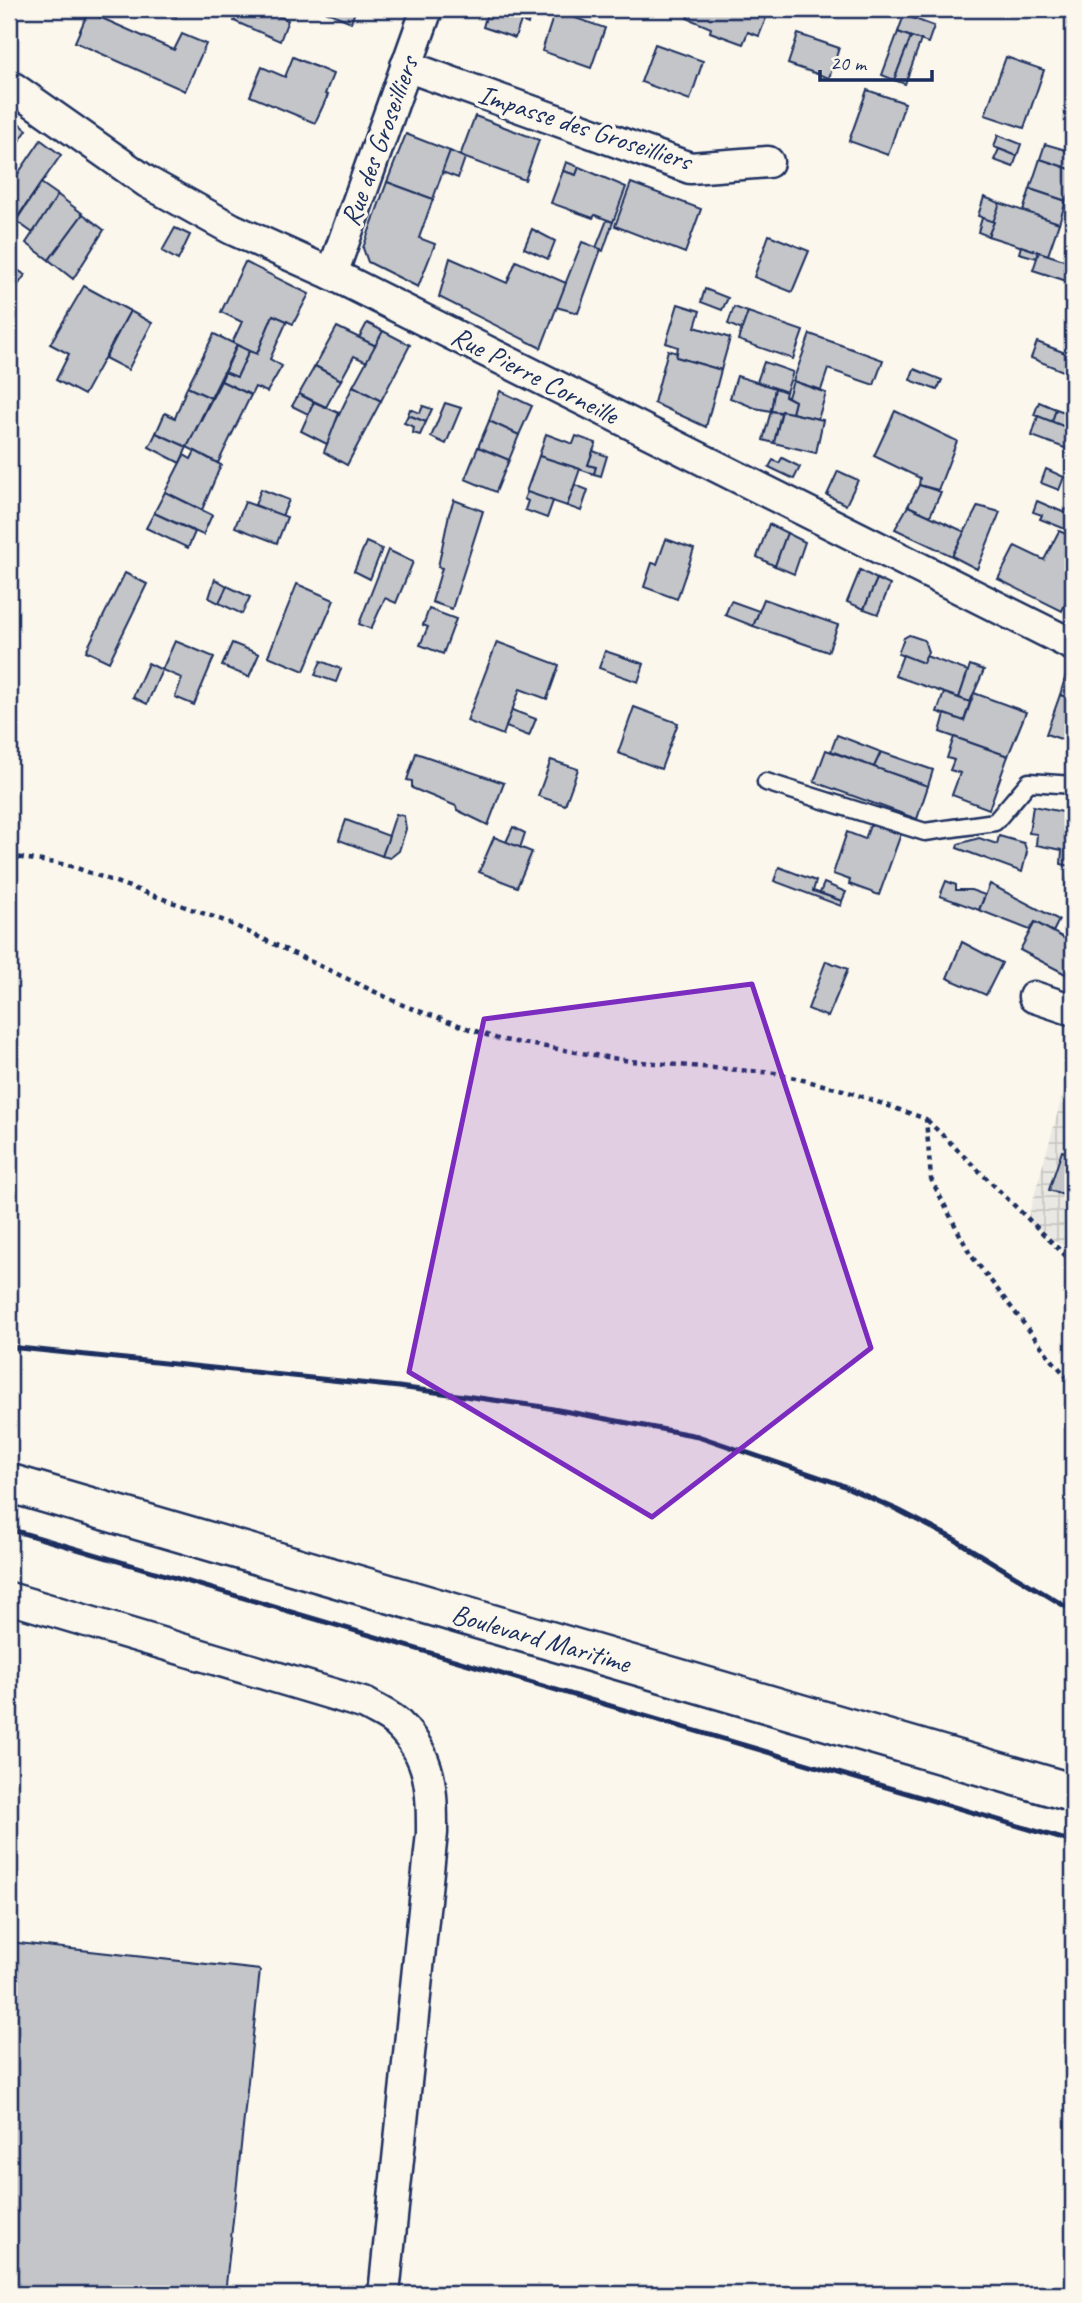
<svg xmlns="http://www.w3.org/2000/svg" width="1082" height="2303" viewBox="0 0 1082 2303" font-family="Caveat,sans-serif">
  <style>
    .industrial { fill: url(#industrial-grid) }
    .building { fill: #c3c5c9; stroke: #1b2f5e; stroke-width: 2 }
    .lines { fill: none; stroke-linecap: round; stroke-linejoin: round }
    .service-casing { stroke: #1b2f5e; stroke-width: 21 }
    .minor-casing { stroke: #1b2f5e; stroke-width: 35 }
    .tertiary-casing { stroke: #1b2f5e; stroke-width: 42 }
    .path { stroke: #1b2f5e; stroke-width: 4.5; stroke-dasharray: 5 5; stroke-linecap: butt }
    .service { stroke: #fbf7ec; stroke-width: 16 }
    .minor { stroke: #fbf7ec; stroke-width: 30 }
    .tertiary { stroke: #fbf7ec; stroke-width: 37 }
    .rail { stroke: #1b2f5e; stroke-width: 5 }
    .marked { fill: #7b2cbf; fill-opacity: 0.2; stroke: #7b2cbf; stroke-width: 5; stroke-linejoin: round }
    .labels { text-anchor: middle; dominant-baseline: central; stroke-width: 7; stroke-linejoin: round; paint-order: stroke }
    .street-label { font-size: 28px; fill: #1b2f5e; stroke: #fbf7ec }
  </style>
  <defs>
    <pattern id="industrial-grid" width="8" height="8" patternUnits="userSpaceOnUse" patternTransform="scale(1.75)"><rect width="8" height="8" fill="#eae8e2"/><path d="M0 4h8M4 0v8" fill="none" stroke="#c8c7c4"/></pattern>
  </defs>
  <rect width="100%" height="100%" fill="#fbf7ec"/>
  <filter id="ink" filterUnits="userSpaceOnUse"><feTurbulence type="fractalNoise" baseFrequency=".0143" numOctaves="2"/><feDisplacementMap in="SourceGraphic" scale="14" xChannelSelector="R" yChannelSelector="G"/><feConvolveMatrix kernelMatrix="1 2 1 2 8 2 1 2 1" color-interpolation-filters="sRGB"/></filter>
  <g filter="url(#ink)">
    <path class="industrial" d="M1073,1058V1253L1027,1221Z"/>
    <g class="building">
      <path d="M140,9H178L176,17Z"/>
      <path d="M240,9H261L288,20L280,41L234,21Z"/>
      <path d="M320,9H356L351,22Z"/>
      <path d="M484,9H532L528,24L521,21L515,38L483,27L488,10Z"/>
      <path d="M691,9H759L757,15L766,18L759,36L748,32L743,44L710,32L711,28L687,18Z"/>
      <path d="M555,11L605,28L591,68L542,51Z"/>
      <path d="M88,12L174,50L182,34L206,44L185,91L75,42Z"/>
      <path d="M904,15L934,26L928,43L898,32Z"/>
      <path d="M898,32L911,37L894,80L882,75Z"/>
      <path d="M798,34L839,48L829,78L788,64Z"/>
      <path d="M911,37L921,40L905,84L894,80Z"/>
      <path d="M655,44L703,61L690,100L641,82Z"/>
      <path d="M293,57L333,74L325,94L328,95L315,123L250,96L262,67L285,77Z"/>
      <path d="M1006,57L1044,70L1024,128L985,115Z"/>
      <path d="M867,90L905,103L888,155L849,141Z"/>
      <path d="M9,115L27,130L9,156Z"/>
      <path d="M475,116L539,140L525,180L460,156Z"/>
      <path d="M406,134L450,151L433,199L387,182Z"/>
      <path d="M998,135L1021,144L1017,156L994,147Z"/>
      <path d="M41,140L61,155L9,229V187Z"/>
      <path d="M1045,144L1073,152V170L1040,159Z"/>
      <path d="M999,149L1017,156L1013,167L994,160Z"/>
      <path d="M450,151L465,158L458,178L442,172Z"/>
      <path d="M1040,159L1073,170V183L1066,201L1030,189Z"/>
      <path d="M566,162L579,167L576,175L563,171Z"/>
      <path d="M579,167L626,187L613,222L595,215L593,218L551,203L563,171L576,175Z"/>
      <path d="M387,182L433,199L419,238L435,244L418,287L368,262L363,248Z"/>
      <path d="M41,183L58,195L33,233L16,221Z"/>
      <path d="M631,183L701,209L685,253L615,226Z"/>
      <path d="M1030,189L1066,201L1059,223L1023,211Z"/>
      <path d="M58,195L83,214L49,260L26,243Z"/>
      <path d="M984,197L1000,203L994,222L978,216Z"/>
      <path d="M1000,203L1059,223L1048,255L988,236Z"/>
      <path d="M83,214L104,230L73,279L49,260Z"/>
      <path d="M982,218L994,222L988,236L978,232Z"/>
      <path d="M607,220L613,222L603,251L596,248Z"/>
      <path d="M175,228L190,235L178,260L162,251Z"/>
      <path d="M532,229L555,241L548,259L524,248Z"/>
      <path d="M769,235L809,251L792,292L754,277Z"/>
      <path d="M582,242L601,249L578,313L556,307Z"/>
      <path d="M1021,246L1039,252L1037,258L1019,253Z"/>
      <path d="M1039,252L1073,263V283L1033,270Z"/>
      <path d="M450,258L507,283L516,261L566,283L541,348L439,297Z"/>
      <path d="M245,262L309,294L293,324L273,315L257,354L232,343L242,322L221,312Z"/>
      <path d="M9,264L25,275L14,291L9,288Z"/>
      <path d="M84,286L130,311L84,395L56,380L69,354L50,344Z"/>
      <path d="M705,289L728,298L722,310L701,302Z"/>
      <path d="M678,304L700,311L695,327L730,338L721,370L676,357L678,347L666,343Z"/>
      <path d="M734,307L748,312L742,330L728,324Z"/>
      <path d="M130,311L152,323L128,370L105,358Z"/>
      <path d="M748,312L803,331L793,359L738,340Z"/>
      <path d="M273,315L287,321L270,359L282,366L267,392L255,387L251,395L221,381L225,372L237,377L249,351L257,354Z"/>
      <path d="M367,323L383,331L376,346L359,338Z"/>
      <path d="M337,327L376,346L367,362L354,356L341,380L315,366Z"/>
      <path d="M383,331L410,345L381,401L353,386Z"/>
      <path d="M214,334L237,345L211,398L187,387Z"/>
      <path d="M810,334L883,360L874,385L828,369L821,390L793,381Z"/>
      <path d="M1037,342L1073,356V375L1031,358Z"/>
      <path d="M237,345L249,351L237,377L225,372Z"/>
      <path d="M668,350L677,353L676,357L721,370L706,427L654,403Z"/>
      <path d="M764,362L793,372L786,392L757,382Z"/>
      <path d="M315,366L341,380L326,407L299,394Z"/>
      <path d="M914,369L942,380L937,390L910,380Z"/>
      <path d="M737,376L775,388L771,411L755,408L730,398Z"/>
      <path d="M221,381L251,395L218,463L187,447Z"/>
      <path d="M793,381L826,393L818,419L792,413L795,401L788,397Z"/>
      <path d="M353,386L381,401L347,465L324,452L335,423Z"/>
      <path d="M187,387L211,398L187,447L156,433L165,413L175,418Z"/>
      <path d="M775,388L786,392L785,396L795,401L792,413L771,411Z"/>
      <path d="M500,391L532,406L519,435L489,421Z"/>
      <path d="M299,394L314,402L308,414L292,406Z"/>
      <path d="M314,402L339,413L327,444L301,431Z"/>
      <path d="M1039,402L1056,409L1052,422L1034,415Z"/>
      <path d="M445,403L461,408L446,444L431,437Z"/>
      <path d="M423,406L432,409L426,422L408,415L410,409L420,413Z"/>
      <path d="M1056,409L1073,415V430L1052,422Z"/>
      <path d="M771,411L781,413L774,443L763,440Z"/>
      <path d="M782,411L823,420L816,453L774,443Z"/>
      <path d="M895,411L957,441L938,490L919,485L920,478L874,456Z"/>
      <path d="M408,415L426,422L420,435L413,433L414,427L404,423Z"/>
      <path d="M1038,416L1073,430V451L1032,436Z"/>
      <path d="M489,421L519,435L509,460L478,447Z"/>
      <path d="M156,433L187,447L180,463L149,447Z"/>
      <path d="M546,434L573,444L576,436L596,443L588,465L596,467L594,474L539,456Z"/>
      <path d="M478,447L509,460L496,492L465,479Z"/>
      <path d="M195,451L221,465L202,510L165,492L184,455L191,459Z"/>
      <path d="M593,451L607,456L601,476L594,474L596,467L588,465Z"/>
      <path d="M539,456L580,469L567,506L526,492Z"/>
      <path d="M782,458L800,467L794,479L769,467L773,460L779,463Z"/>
      <path d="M1046,469L1064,477L1059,490L1041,483Z"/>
      <path d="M838,471L858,480L846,505L827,495Z"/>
      <path d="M575,485L588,490L581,511L567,506Z"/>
      <path d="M919,485L941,492L930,516L908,506Z"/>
      <path d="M261,489L289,500L282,516L255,505Z"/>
      <path d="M165,492L212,515L203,535L154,513Z"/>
      <path d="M527,492L553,501L547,518L525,510L528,501L524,499Z"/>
      <path d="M454,500L483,511L452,609L432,602L442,568L438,567L449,514Z"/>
      <path d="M1037,501L1065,513L1066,509L1073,511V532L1040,519L1042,515L1033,512Z"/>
      <path d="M245,502L287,517L277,543L235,527Z"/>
      <path d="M908,506L965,532L952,556L895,529Z"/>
      <path d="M978,506L1000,512L977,569L952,556Z"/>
      <path d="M154,513L195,532L188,548L146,528Z"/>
      <path d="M769,524L787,533L775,566L757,557Z"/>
      <path d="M1059,531L1073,537V587L1062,611L998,579L1015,546L1044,560Z"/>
      <path d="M787,533L805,542L794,574L775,566Z"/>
      <path d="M666,539L694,549L677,599L644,587L652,563L657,564Z"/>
      <path d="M366,542L382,549L370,579L354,571Z"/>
      <path d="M388,550L413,562L396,603L385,598L371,629L359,624Z"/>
      <path d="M860,570L877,579L864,609L847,602Z"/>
      <path d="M125,573L147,584L109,662L86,651Z"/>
      <path d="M215,579L227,586L219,603L209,598Z"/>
      <path d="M877,579L890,585L878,614L864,609Z"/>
      <path d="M297,584L334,600L304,671L268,656Z"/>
      <path d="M227,586L250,597L242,614L219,603Z"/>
      <path d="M764,599L838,625L828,652L753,626Z"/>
      <path d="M731,601L759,611L753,626L725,615Z"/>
      <path d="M429,609L456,619L443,654L420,645L428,627L423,625Z"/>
      <path d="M909,635L924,640L928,652L923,663L898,654L904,638Z"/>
      <path d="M175,641L214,657L194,705L175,697L182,678L162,670Z"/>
      <path d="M497,642L559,665L547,699L520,689L503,735L467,721Z"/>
      <path d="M232,643L259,654L249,677L222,666Z"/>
      <path d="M605,651L644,664L638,682L599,668Z"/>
      <path d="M903,655L923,663L926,656L968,671L959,698L895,676Z"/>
      <path d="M321,661L341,669L336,682L315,675Z"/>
      <path d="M148,663L162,670L147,704L133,697Z"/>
      <path d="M970,665L984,670L970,702L959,698Z"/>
      <path d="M1069,665L1073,667V699L1060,695Z"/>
      <path d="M944,693L970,702L964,721L937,712Z"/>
      <path d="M974,693L1026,712L1008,756L940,732L945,714L964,721Z"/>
      <path d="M1060,695L1073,699V724L1067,741L1046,734Z"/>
      <path d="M634,707L678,723L661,769L618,753Z"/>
      <path d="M512,710L536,719L529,736L506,727Z"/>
      <path d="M837,735L881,752L874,767L831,751Z"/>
      <path d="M954,737L1008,756L989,809L952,795L960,773L950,770L954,760L947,758Z"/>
      <path d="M826,750L928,786L917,819L814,782Z"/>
      <path d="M881,752L933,770L928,786L874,767Z"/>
      <path d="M416,753L504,783L488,825L457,810L456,806L412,788V781L407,780Z"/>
      <path d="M551,760L578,769L565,805L538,796Z"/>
      <path d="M1033,806L1073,814V891L1066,888L1070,866L1061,864L1062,850L1036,845L1037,834L1029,833Z"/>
      <path d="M396,814L404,816L406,829L399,851L390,858L382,856Z"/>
      <path d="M346,820L389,836L382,856L339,840Z"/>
      <path d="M872,820L902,831L879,895L849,884L850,880L833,874L847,832L865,839Z"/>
      <path d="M513,827L525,833L520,848L506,842Z"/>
      <path d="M999,836L1024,843L1027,852L1022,872L957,848L958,844L979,838L997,844Z"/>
      <path d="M494,837L532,852L517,887L479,872Z"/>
      <path d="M779,867L816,881L813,891L842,901L841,906L774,881Z"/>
      <path d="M946,881L956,885V890H971L985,895L979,910L940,896Z"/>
      <path d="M824,883L846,892L842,901L820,893Z"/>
      <path d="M990,884L1059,920L1053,932L1035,922L1030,930L979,910Z"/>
      <path d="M1035,922L1073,943V978L1020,950Z"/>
      <path d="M962,942L1002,963L986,995L947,978Z"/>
      <path d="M826,961L848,969L828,1017L808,1009Z"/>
      <path d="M1062,1151L1073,1155V1164L1063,1195L1049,1190Z"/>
      <path d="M9,1942L260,1970L225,2294H9Z"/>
    </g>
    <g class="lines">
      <g class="service-casing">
        <path id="service" d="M766,782L925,832L995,822L1029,782L1073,785"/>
      </g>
      <g class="minor-casing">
        <g id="minor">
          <path d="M406,66L690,168L768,162"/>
          <path d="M9,85L147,182L232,229L332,274L1073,645"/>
          <path d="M332,274L427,9"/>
          <path d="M1034,997L1070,1009L1073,1006"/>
          <path d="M9,1598L366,1704C377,1711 391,1716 399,1725C432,1757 432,1791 432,1833L384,2294"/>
        </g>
      </g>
      <g class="tertiary-casing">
        <path id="tertiary" d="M9,1483L1073,1793"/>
      </g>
      <g class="path">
        <path d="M9,856L68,865L225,921L405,1006L498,1039L630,1061L775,1073L843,1090L926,1119L931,1179L970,1254L1052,1360L1073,1384"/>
        <path d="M927,1120L1073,1263"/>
      </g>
      <use href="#service" class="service"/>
      <use href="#minor" class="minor"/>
      <use href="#tertiary" class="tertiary"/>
      <g class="rail">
        <path d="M9,1347L399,1387L537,1406L698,1436L837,1483L898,1510L954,1539L1073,1611"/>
        <path d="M9,1529L1073,1842"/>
      </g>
    </g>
  </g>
  <path class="marked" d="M752,984L871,1348L652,1517L409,1372L484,1019Z"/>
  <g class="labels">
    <g class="street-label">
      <text transform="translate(585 127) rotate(18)">Impasse des Groseilliers</text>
      <text transform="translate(379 141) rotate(-70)">Rue des Groseilliers</text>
      <text transform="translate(535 375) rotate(27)">Rue Pierre Corneille</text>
      <text transform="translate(541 1638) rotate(16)">Boulevard Maritime</text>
    </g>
  </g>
  <rect width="1082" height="2303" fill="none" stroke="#fbf7ec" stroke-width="35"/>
  <rect x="18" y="18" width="1047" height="2268" fill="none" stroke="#1b2f5e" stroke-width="2.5" filter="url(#ink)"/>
  <path d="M820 70v10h112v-10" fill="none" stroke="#1b2f5e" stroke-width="3.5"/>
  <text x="830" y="70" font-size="21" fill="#1b2f5e" stroke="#fbf7ec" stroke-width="5" paint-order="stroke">20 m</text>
</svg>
